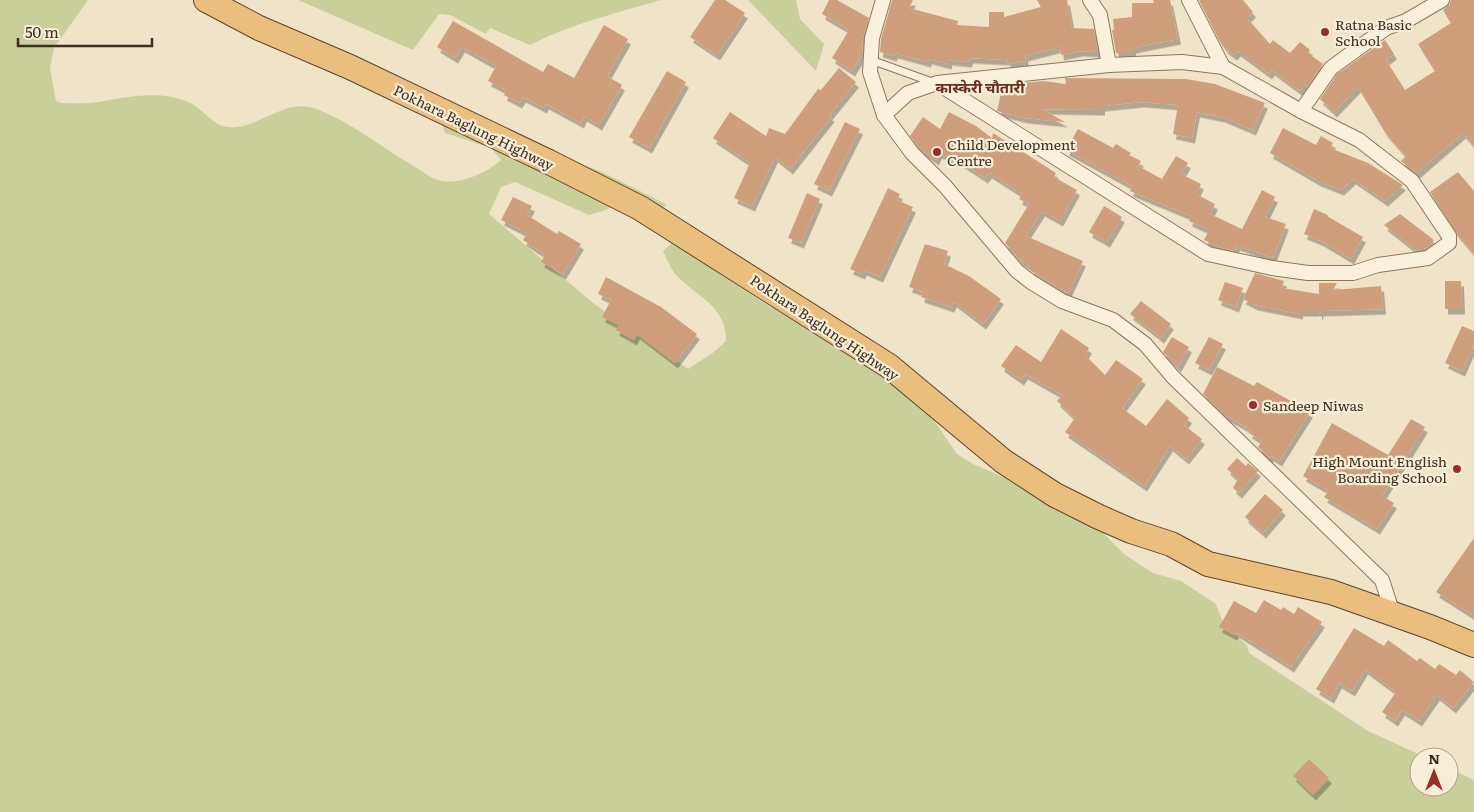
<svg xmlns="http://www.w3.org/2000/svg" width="1474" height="812" viewBox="0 0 1474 812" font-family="Literata,'Noto Sans Devanagari',serif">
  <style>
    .green { fill: #c9cf9b }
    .building { fill: #cf9f7d; filter: url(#shadow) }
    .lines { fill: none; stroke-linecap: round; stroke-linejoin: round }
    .service-casing { stroke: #8d765c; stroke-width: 9 }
    .minor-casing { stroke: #8d765c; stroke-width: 16 }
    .trunk-casing { stroke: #5b4430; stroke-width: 26 }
    .service { stroke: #faf1dc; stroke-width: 7 }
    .minor { stroke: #faf1dc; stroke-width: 14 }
    .trunk { stroke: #eabe7c; stroke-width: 24 }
    .poi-dot { fill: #9e2a2b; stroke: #f7eed8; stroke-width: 2 }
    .labels { text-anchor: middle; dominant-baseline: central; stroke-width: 4.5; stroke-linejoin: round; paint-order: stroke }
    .poi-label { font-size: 14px; fill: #3d2e20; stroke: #f7eed8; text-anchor: start }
    .street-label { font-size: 14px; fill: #3d2e20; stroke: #f7eed8 }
    .neighbourhood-label { font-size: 15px; font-weight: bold; fill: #6b2e1e; stroke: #f7eed8 }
  </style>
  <defs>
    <filter id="shadow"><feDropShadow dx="3" dy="5.5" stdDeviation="0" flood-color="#0004"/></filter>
  </defs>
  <rect width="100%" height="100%" fill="#f0e4c8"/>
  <g class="green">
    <path d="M0,0H88L54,48L50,68L56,101L61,103C73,103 86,104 99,102C127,97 160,90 188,102C206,109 212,130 237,127C265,123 287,98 317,109C351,122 381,147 412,165C421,170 428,177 438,180C458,186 487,173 501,160L491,148L445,133L440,120L481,122L606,174L666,204L662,210L619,201L606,210L589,215L515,182L501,187L489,214L593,303L688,369L714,352L726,341C726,307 701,299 679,278C672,272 667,260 663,251L672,243L772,308L786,289L931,416L957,454L973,464L1001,476L1034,483L1077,507L1124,554L1153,573L1181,581L1216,604L1223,623L1247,645L1249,653L1368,731L1425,757H1419V787H1449V768L1474,780V812H0Z"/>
    <path d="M298,0H661C616,13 571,24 530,45L490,28L486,34L450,15L439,14L413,50Z"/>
    <path d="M748,0H796L800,19L824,44L816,71Z"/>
  </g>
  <g class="building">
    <path d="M715,0H725L745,13L717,55L690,37Z"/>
    <path d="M829,0H837L869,18L863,37L862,55L852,71L832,58L849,30L822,14Z"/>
    <path d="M892,0H913L909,8L958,21L957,25L989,27V12H1004V17L1041,7L1037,0H1067L1072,28L1094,29L1098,52L1080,51L1061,55L1060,47L1025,56L1026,61L1007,64L1008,60L970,58L969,62L949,60V64L929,59L928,62L895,53L894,56L880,52L881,39Z"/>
    <path d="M1153,0H1170L1178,39L1133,48V53H1116L1112,30H1114L1113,19L1132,17V3H1154Z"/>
    <path d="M1199,0H1243L1253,12L1247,18L1270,44L1273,40L1290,53L1300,42L1310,50L1308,53L1323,64L1307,87L1305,84L1300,91L1272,70L1269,74L1238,51L1234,55L1226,49L1219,40Z"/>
    <path d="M1451,0H1474V146L1463,133L1417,173L1401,161L1406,156L1385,132L1358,87L1334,112L1320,99L1337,74L1385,40L1394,54L1386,60L1405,90L1435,71L1418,44L1451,23L1443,10L1449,5Z"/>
    <path d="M453,21L543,72L548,64L574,78L604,25L628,39L607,76L622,85L599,125L584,116L581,123L546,104L544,108L523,97L519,103L504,95L506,90L488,81L496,66L462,47L455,58L437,47Z"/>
    <path d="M839,68L856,82L829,115L832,116L790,169L775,157L752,206L734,198L750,163L713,138L730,112L766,136L769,128L785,134L818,89L821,90Z"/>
    <path d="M667,71L686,82L649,148L629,137Z"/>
    <path d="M1065,78L1186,79L1215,84L1265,103L1253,130L1222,117L1197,112L1192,138L1173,134L1178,105L1141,102L1102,106V110L1042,109L1065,122L1025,118L997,111L1003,85L1043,81L1066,84Z"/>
    <path d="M949,112L976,126L992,138L993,133L1056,173L1054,177L1077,190L1060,221L1042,211L1026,236L1083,261L1068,293L1031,271V267L1020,260L1005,243L1029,204L1019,199L1022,194L989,173L985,178L962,163L939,153L936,160L920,149L910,136L923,117L940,129Z"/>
    <path d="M845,122L860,129L829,191L814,184Z"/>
    <path d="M1283,128L1316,145L1321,136L1333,143L1330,148L1368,163L1403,185L1385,201L1353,179L1341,190L1318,181L1270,153Z"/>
    <path d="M1078,129L1113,148L1116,144L1131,153L1129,155L1141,161L1138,166L1162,179L1176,156L1188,163L1181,174L1201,184L1196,194L1215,204L1210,214L1242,229L1262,190L1275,197L1265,217L1286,224L1273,258L1237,245L1235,251L1222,248L1204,240L1209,230L1189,221L1191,216L1130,191L1132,186L1066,150Z"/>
    <path d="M1458,172L1474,191V254L1457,234L1430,192Z"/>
    <path d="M888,188L900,194L897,200L913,207L880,277L864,270L862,274L850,269Z"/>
    <path d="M807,193L820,199L801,243L788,238Z"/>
    <path d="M513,197L532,206L527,215L557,234L559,231L581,244L563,274L541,262L545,255L523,240L527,233L501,220Z"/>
    <path d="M1104,206L1122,217L1107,242L1089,232Z"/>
    <path d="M1314,209L1328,215L1327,216L1363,237L1351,259L1321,241L1304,234Z"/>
    <path d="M1400,214L1434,240L1429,247L1417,251L1384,225Z"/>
    <path d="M925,244L948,251L944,264L969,276L1001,299L983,324L954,302L951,307L921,297L923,292L909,287Z"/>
    <path d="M1255,273L1284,281L1282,288L1319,294V283H1337L1333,290L1381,286L1383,309L1321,311L1319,316V311H1300V314L1255,305L1243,299Z"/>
    <path d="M606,277L661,307L697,334L675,363L637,334L634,340L616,330L619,325L602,317L611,300L598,294Z"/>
    <path d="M1445,281H1461L1462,309H1445Z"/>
    <path d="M1225,282L1243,288L1236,307L1218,300Z"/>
    <path d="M1141,301L1171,324L1161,338L1130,314Z"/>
    <path d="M1462,326L1474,331V344L1462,371L1445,363Z"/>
    <path d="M1061,329L1089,348L1085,355L1105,375L1116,360L1143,379L1122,408L1146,426L1167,399L1189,418L1184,425L1202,439L1186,459L1170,446L1144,486L1065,432L1075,418L1057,401L1062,395L1025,374L1021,380L1001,366L1016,345L1041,362Z"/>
    <path d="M1172,337L1189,347L1178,367L1163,352Z"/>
    <path d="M1209,337L1223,344L1209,370L1195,363Z"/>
    <path d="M1217,367L1254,386L1257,382L1310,412L1279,461L1271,456L1269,458L1258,447L1262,441L1249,433L1251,430L1223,414L1203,394Z"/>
    <path d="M1411,419L1425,427L1382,496L1394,503L1377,529L1324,497L1329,491L1303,476L1332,423L1388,455Z"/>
    <path d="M1237,458L1246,466L1248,463L1258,471L1239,493L1233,488L1238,479L1227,469Z"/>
    <path d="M1265,494L1283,510L1263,533L1245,517Z"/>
    <path d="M1474,538V616L1436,592Z"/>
    <path d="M1264,600L1281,610L1283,607L1294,614L1298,607L1322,622L1291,667L1236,632L1234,635L1219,627L1234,601L1256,613Z"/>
    <path d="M1354,628L1384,646L1388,640L1417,661L1420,658L1435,669L1439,664L1456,675L1460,670L1474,682L1453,708L1437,695L1419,721L1402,710L1395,721L1382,712L1396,692L1365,669L1352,691L1339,683L1331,698L1316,689Z"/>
    <path d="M1309,759L1329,778L1313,795L1293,776Z"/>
  </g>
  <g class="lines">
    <g class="service-casing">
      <path id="service" d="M871,60L932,82"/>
    </g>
    <g class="minor-casing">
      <g id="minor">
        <path d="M883,0L872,38L870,72L884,115L912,153L945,186L1017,271L1031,282L1062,301L1113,320L1145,344L1173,377L1382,580L1393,614"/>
        <path d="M1090,0L1100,15L1109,65"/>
        <path d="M1189,0L1223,67"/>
        <path d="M1301,111L1331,68L1386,28L1406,21L1442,0"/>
        <path d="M884,115L908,93L937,83L1109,65L1182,62L1223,67L1301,111L1359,140L1412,181L1449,236V243L1428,258L1378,265L1353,273H1308L1272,268L1208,254L937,83"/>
      </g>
    </g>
    <g class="trunk-casing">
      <path id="trunk" d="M206,0L259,28L350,67L549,162L640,208L889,366L1003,461L1055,495L1099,517L1131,531L1171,544L1208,564L1331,592L1430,627L1474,645"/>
    </g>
    <use href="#service" class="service"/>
    <use href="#minor" class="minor"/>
    <use href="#trunk" class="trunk"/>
  </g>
  <g class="poi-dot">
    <circle cx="1325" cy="32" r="5"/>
    <circle cx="937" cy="152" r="5"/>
    <circle cx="1253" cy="405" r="5"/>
    <circle cx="1457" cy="469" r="5"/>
  </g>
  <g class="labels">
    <g class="poi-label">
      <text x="1335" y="24">Ratna Basic<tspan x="1335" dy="16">School</tspan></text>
      <text x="947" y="144">Child Development<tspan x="947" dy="16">Centre</tspan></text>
      <text x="1263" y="405">Sandeep Niwas</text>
      <text x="1447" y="461" text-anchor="end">High Mount English<tspan x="1447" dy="16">Boarding School</tspan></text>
    </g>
    <g class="street-label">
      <text transform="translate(474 127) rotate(26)">Pokhara Baglung Highway</text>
      <text transform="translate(825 327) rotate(34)">Pokhara Baglung Highway</text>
    </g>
    <g class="neighbourhood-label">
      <text x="980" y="86">कास्केरी चौतारी</text>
    </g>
  </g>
  <g transform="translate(1434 772)"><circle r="24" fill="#f7eed8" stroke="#ada18e"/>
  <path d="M0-4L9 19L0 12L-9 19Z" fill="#9e2a2b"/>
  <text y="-8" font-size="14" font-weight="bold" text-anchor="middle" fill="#3d2e20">N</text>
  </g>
  <path d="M18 38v8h134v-8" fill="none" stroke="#3d2e20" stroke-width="2.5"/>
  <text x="25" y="38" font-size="15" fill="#3d2e20" stroke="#f7eed8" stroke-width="4" paint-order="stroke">50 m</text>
</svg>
